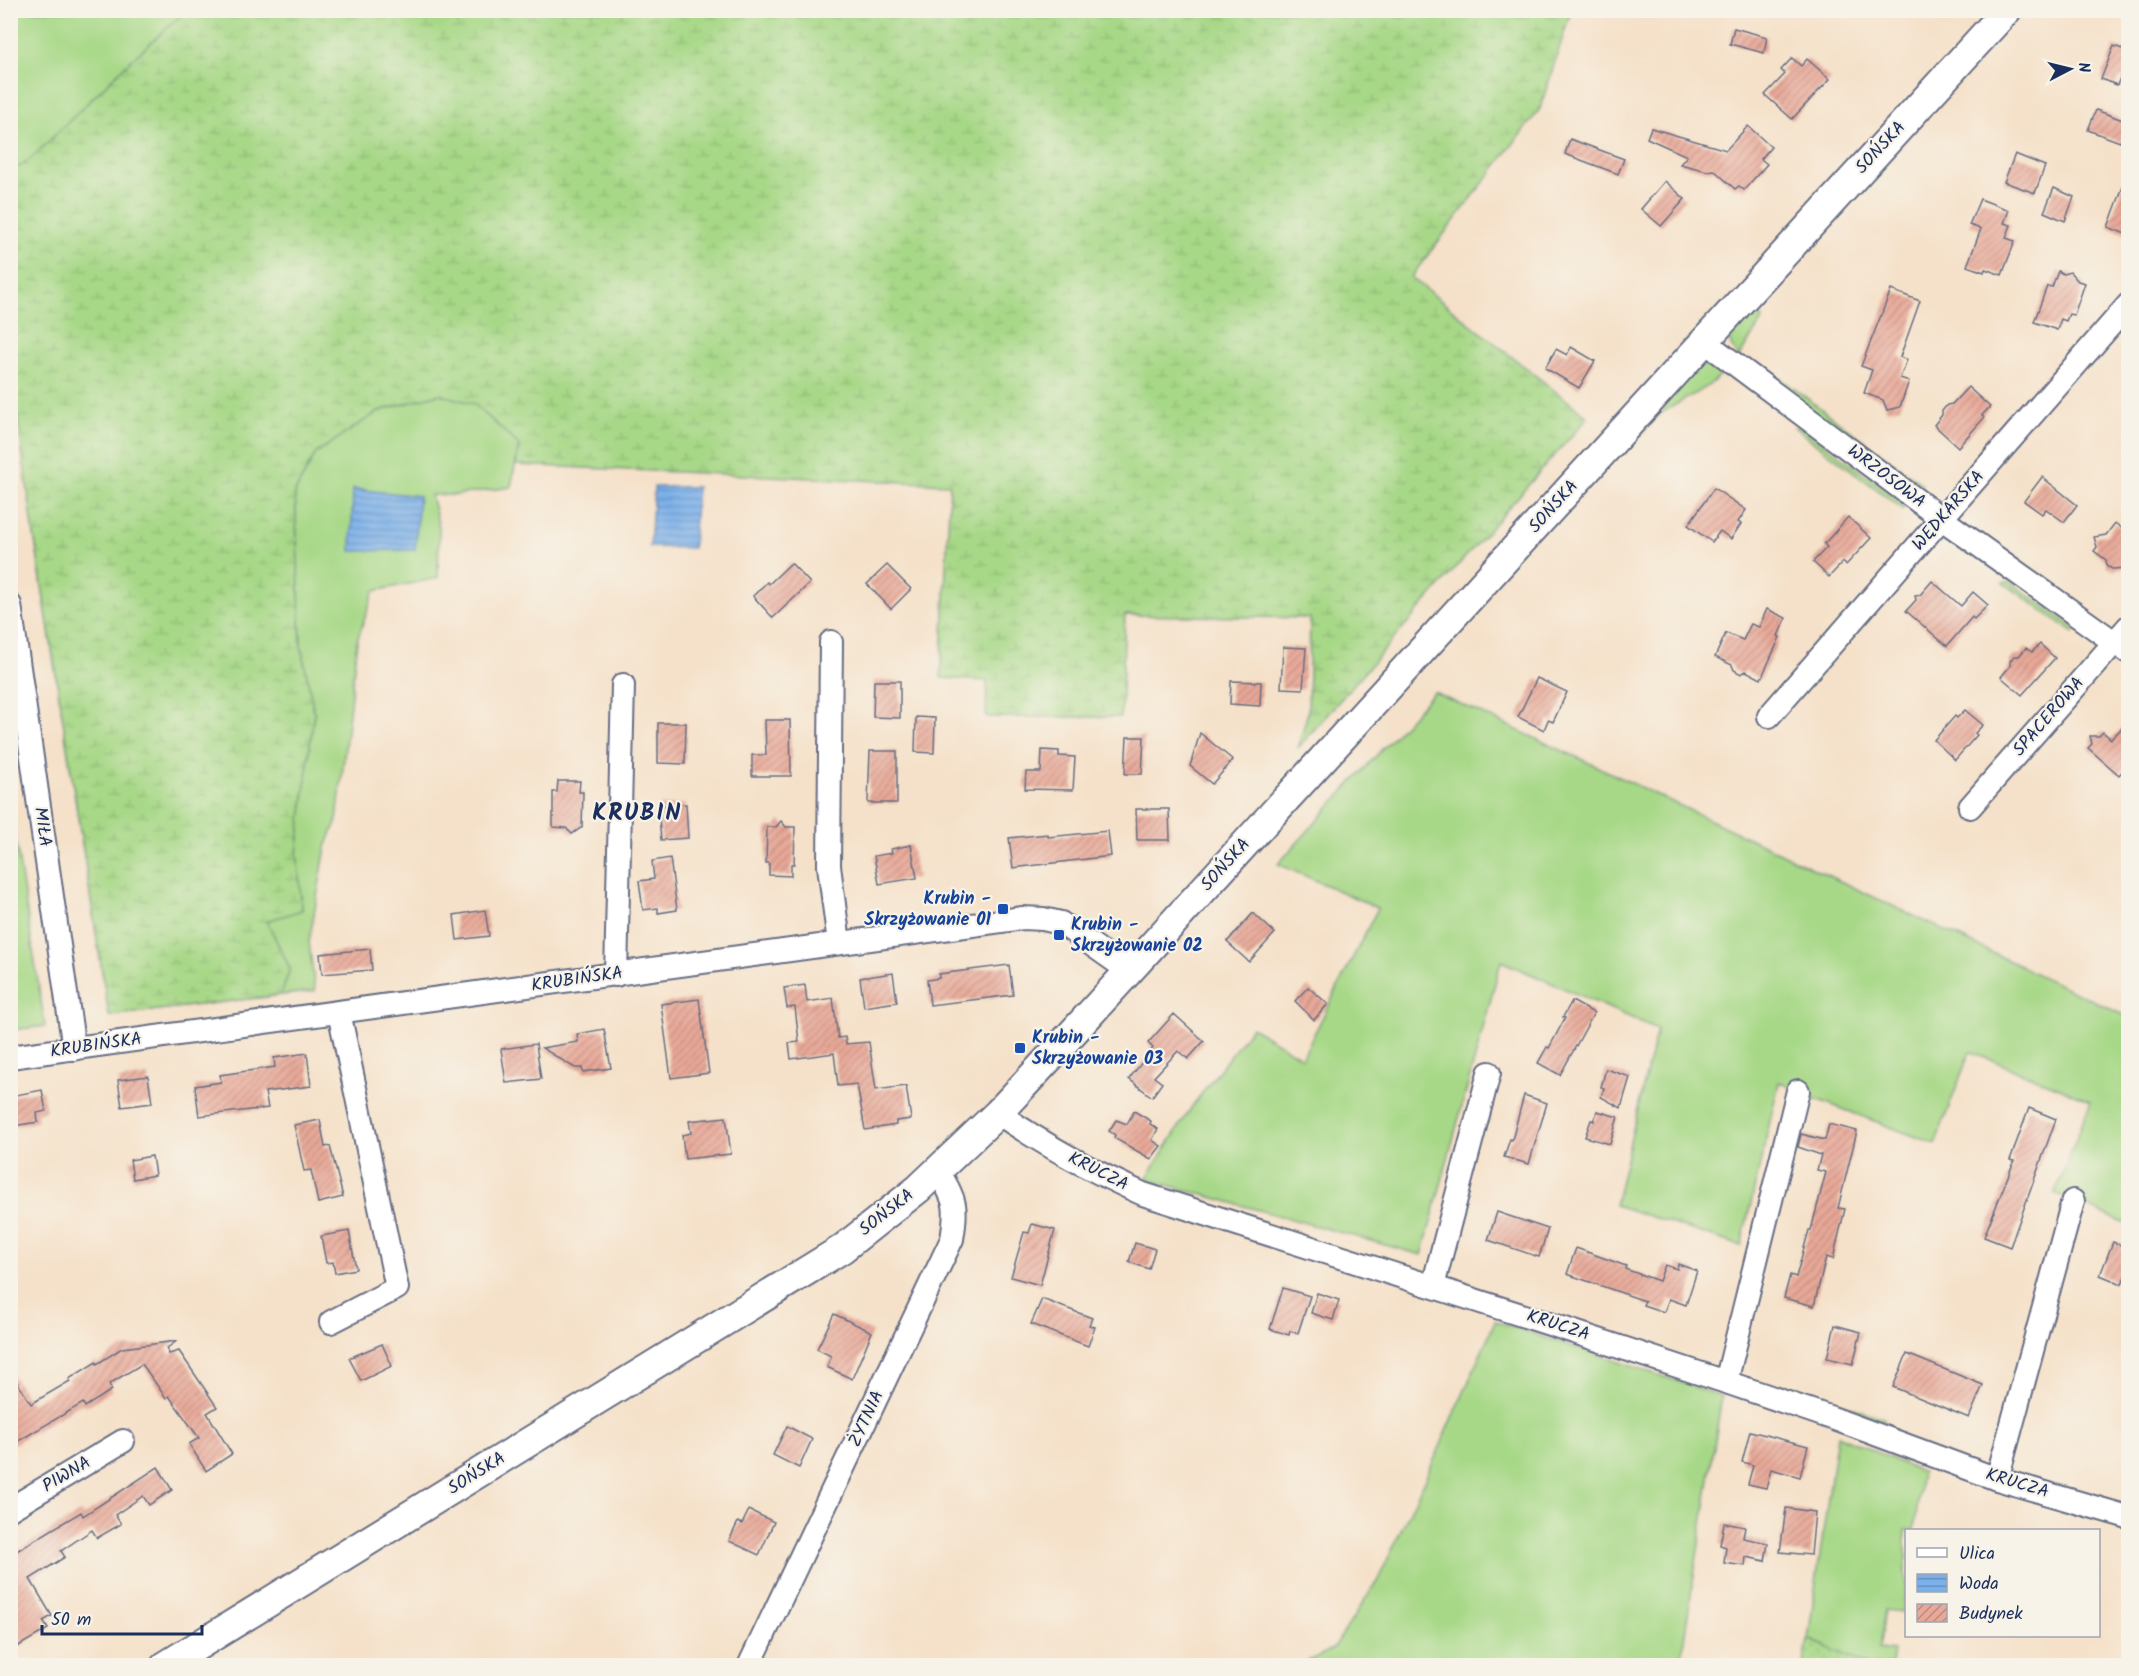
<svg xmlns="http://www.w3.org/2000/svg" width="2139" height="1676" viewBox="0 0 2139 1676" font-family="Kalam,sans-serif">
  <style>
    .grass { fill: #a7d887; stroke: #618472; stroke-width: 1.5 }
    .wetland { fill: url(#wetland-marsh); stroke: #618472; stroke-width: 1.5 }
    .park { fill: url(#park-dots); stroke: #618472; stroke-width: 1.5 }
    .water { fill: url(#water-rules); stroke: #4b70a4; stroke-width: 1.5 }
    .building { fill: url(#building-hatch) }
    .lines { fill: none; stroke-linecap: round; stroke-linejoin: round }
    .minor-casing { stroke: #676d83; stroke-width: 26 }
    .tertiary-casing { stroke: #676d83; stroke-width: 32 }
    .minor { stroke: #fff; stroke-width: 22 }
    .tertiary { stroke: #fff; stroke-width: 28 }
    .transit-dot { fill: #1a4fb4; stroke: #f7f3e8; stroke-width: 2 }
    .labels { text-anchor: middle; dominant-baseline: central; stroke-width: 4.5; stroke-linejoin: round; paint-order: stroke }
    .street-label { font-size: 18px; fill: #1b2f5e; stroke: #f7f3e8 }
    .transit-label { font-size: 18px; font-weight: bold; fill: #164399; stroke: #f7f3e8; text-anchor: start }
    .district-label { font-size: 24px; font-weight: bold; letter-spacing: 1.5px; fill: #1b2f5e; stroke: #f7f3e8 }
  </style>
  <defs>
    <pattern id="wetland-marsh" width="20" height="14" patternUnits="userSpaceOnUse" patternTransform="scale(1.5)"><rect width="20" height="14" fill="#a7d887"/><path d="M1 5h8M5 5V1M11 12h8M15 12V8" fill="none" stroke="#8fba77"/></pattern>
    <pattern id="park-dots" width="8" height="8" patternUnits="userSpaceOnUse" patternTransform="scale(1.5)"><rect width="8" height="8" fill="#a7d887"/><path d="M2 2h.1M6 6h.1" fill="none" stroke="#8fba77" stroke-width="1.8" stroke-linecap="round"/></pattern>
    <pattern id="water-rules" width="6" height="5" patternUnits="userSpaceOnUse" patternTransform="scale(1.5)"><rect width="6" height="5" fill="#7bb0e9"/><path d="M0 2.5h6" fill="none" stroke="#6490c0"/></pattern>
    <pattern id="building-hatch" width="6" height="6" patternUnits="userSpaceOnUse" patternTransform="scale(1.5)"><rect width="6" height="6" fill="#e9a998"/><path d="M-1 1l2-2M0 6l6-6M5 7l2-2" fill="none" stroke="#bc8a7f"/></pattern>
  </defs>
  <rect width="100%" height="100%" fill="#f7f3e8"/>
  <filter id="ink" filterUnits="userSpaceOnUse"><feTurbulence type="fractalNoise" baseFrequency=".0167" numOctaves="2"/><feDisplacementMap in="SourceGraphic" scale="12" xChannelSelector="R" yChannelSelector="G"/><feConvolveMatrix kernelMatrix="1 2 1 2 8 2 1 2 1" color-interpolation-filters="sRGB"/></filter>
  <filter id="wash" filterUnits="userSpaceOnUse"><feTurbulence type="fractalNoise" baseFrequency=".008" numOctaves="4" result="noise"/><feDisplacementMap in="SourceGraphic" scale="24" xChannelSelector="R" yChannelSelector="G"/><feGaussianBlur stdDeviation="1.35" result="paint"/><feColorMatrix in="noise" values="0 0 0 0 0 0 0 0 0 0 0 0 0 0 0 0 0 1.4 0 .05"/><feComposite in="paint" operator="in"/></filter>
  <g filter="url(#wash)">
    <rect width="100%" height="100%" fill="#f5e1c9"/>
    <g class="grass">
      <path d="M11,11H187L125,66L32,158L11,172Z"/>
      <path d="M1748,310H1753L1763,319L1739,357C1720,335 1732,329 1748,310Z"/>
      <path d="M1707,363L1725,371L1708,386L1661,413L1622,454L1621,448L1700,365Z"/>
      <path d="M1761,364L1922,484L1918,489L1756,369Z"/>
      <path d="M439,394L474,403L519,445L511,487L456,495H431L439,527L438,578L374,591L357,641L337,820L326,847L309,942L315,991L109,1016L32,521L62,478L302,910L297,853L314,712L301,646L295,492L316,453L379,411Z"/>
      <path d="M1800,426L1906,504L1903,509L1794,427Z"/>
      <path d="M2009,581L2076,629L2074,633L2004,583Z"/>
      <path d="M1434,692L1583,760L2128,1017V1224L2055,1193L2091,1101L1970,1051L1935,1144L1811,1097L1779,1082L1741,1246L1615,1205L1657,1029L1501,961L1422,1255L1146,1179L1193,1105L1252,1027L1302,1058L1378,908L1278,864Z"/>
      <path d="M10,805L45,1026L11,1030H10Z"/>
      <path d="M1495,1321L1722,1396L1680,1665H1300L1333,1649L1378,1580L1440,1447Z"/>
      <path d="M1829,1399L1885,1419L1884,1422L1879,1424L1830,1407Z"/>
      <path d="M1837,1435L1922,1472L1914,1530H1906V1586L1903,1612L1885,1610L1879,1649L1894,1651L1892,1665H1868L1808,1639Z"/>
    </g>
    <path class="wetland" d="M187,10L1571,11L1540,109L1411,277L1588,417L1298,748L1308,712L1310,618L1125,615L1121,717H986L987,681L941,678L950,484L516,465L519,445L474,404L439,394L379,411L316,453L295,492L301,646L314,712L297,853L302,910L267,921L290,969L281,995L109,1016L32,521L11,370V172L32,158L125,66Z"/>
    <path class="park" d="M1808,1639L1868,1665H1804Z"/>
    <g class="water">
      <path d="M654,487H697L693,548L650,547Z"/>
      <path d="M353,489L419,496L415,550L351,551Z"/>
    </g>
    <g id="blocks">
      <g class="building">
        <path d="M1734,28L1767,37L1764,53L1730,44Z"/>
        <path d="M2114,46L2128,51V81L2120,78L2117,85L2101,79Z"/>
        <path d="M1792,58L1801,66L1807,59L1830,79L1792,119L1765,95L1785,74L1781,70Z"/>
        <path d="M2096,110L2128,122L2120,142L2088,130Z"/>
        <path d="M1748,126L1771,147L1761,159L1767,164L1744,190L1739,186L1735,189L1714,170L1707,171L1680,164L1687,156L1647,138L1651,128L1726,150Z"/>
        <path d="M1570,139L1624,159L1618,174L1565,154Z"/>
        <path d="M2015,154L2045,166L2035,193L2004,182Z"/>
        <path d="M2127,176H2128V235L2108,227Z"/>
        <path d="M1665,181L1685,199L1661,226L1641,209Z"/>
        <path d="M2054,188L2074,197L2065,221L2044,212Z"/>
        <path d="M1980,199L2009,210L2004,223L2011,225L2006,238L2015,241L2002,275L1985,269L1984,272L1967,266L1981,229L1969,225Z"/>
        <path d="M2058,271L2063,274L2070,272L2078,281L2085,283L2074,315L2069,314L2066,321L2061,319L2057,330L2034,322L2047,286L2052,287Z"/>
        <path d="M1891,290L1920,301L1900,357L1907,360L1900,378L1909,381L1900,407L1887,410L1883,400L1864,393L1872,370L1861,366Z"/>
        <path d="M1571,347L1595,361L1579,388L1545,368L1556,349L1567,355Z"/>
        <path d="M1968,387L1990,407L1982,415L1984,418L1958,447L1934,425L1942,415V411L1947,405L1952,404Z"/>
        <path d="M2042,477L2077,505L2064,522L2046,509L2042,514L2024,501Z"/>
        <path d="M1714,488L1746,510L1738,522L1741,524L1731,539L1720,531L1712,542L1688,525Z"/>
        <path d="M1848,517L1871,538L1846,565L1843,562L1829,577L1813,562L1827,547L1824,544Z"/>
        <path d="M2115,523L2128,533V568L2112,569L2107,566L2106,560L2094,551L2097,547L2094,537L2106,535Z"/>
        <path d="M791,563L810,583L773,618L753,596L767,582L769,584Z"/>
        <path d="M887,565L911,589L891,609L867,584Z"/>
        <path d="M1932,581L1961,606L1973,592L1988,605L1974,619L1972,617L1947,646L1906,611L1916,600L1915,596L1920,595Z"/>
        <path d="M1767,609L1786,618L1778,636L1780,637L1761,679L1746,671L1741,674L1734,670L1732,665L1715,657L1726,633L1743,640L1751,624L1759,627Z"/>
        <path d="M2040,644L2055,658L2022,695L2001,677L2010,666V661L2014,656H2019L2026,648L2032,652Z"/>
        <path d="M1283,647L1306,648L1303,689L1281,688Z"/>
        <path d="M1537,678L1567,692L1553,722L1548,720L1544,730L1518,717Z"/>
        <path d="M874,681H900V718L873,717Z"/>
        <path d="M1231,681L1261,682L1260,706L1230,704Z"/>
        <path d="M1965,710L1983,725L1975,733L1977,735L1955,760L1934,740L1955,716L1957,718Z"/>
        <path d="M916,717L935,718L934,753L915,752Z"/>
        <path d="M765,720H790L791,776H752V755H766Z"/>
        <path d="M2128,722V765L2119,775L2088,748L2092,744L2090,736H2099L2103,732L2111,739Z"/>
        <path d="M658,723H686L685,764L658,763Z"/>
        <path d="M1200,733L1233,760L1212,784L1190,766Z"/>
        <path d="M1127,737H1144L1142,774H1125Z"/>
        <path d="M1042,750L1059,751V756L1075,757L1073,790L1025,789L1026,772H1041Z"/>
        <path d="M870,751H897V803H868Z"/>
        <path d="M558,781H580L579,792H583L582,827L572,834L566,828L553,827V792H557Z"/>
        <path d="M686,804L688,838L661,840L658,806Z"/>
        <path d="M1136,809H1169L1170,840H1137Z"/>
        <path d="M781,821L786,827H795L794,864H791V876L769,875V863H766L767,827H776Z"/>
        <path d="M1108,831L1111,856L1013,868L1009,838L1048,834V837Z"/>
        <path d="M911,845L917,878L879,884L874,856L892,853L891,849Z"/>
        <path d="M670,858L677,910L658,913V908L643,910L639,881L654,879L652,861Z"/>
        <path d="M485,910L489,936L457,940L454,915Z"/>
        <path d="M1253,913L1275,933L1249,962L1227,942Z"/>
        <path d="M370,949L372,970L322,974L320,954Z"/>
        <path d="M1009,965L1013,995L930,1005L927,980L939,978V974Z"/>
        <path d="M893,973L897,1002L864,1007L860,978Z"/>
        <path d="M805,985L807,1002L833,998L838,1038L845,1037L846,1044L869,1042L876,1090L906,1086L911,1119L896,1121V1125L865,1130L857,1084L838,1086L834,1053L791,1059L789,1043L799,1042L795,1007L787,1008L784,988Z"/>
        <path d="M1308,987L1328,1004L1314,1020L1295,1001Z"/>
        <path d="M699,999L709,1073L671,1078L661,1004Z"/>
        <path d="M1572,1001L1594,1013L1560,1075L1538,1063L1547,1047L1549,1048L1565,1018L1563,1017Z"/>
        <path d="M1174,1014L1204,1041L1188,1059L1178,1051L1154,1077L1162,1083L1152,1097L1129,1079L1153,1048L1148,1043Z"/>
        <path d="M604,1029L611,1068L583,1072L582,1068H575L542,1048L578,1042L577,1034Z"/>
        <path d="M536,1044L541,1079L506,1083L501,1049Z"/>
        <path d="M307,1053L311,1086L265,1092L268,1108L199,1116L195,1086L221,1082L220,1075L275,1067L274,1058Z"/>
        <path d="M1606,1069L1630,1077L1621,1108L1601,1097L1604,1088L1601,1087Z"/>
        <path d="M148,1076L152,1103L122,1107L118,1080Z"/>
        <path d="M42,1090L46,1111L37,1113L38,1122L13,1126L10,1096Z"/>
        <path d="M1524,1095L1547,1103L1529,1164L1504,1157L1510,1139L1512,1140Z"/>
        <path d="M2029,1108L2056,1119L2010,1247L1984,1237L2014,1161L2010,1160Z"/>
        <path d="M1134,1111L1151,1121L1150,1124L1158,1129L1152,1140L1161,1146L1151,1159L1114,1138L1115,1135L1109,1131L1116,1120L1127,1124Z"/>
        <path d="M1597,1111L1618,1117L1610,1144L1585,1137L1591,1120L1594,1121Z"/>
        <path d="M726,1117L731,1154L685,1159L682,1135L691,1133L689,1121Z"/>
        <path d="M320,1120L325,1147L330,1146L343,1197L318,1203L311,1170L304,1171L294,1125Z"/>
        <path d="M1829,1124L1857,1131L1838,1208L1845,1209L1833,1259L1826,1257L1814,1306L1784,1298L1790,1275L1796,1277L1809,1230H1811L1826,1172L1817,1170L1821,1155L1798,1147L1801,1134L1825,1140Z"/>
        <path d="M152,1156L155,1175L133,1179L130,1160Z"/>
        <path d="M1497,1212L1548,1229L1539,1257L1488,1240Z"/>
        <path d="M1032,1224L1055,1230L1040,1285L1011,1277L1024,1232L1029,1233Z"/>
        <path d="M349,1231L356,1269L335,1273L333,1262L326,1263L321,1236Z"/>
        <path d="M2113,1242L2128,1248V1269L2122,1284L2100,1275Z"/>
        <path d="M1135,1243L1155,1249L1149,1269L1129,1262Z"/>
        <path d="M1576,1248L1626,1266L1625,1269L1659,1281L1665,1265L1677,1269L1678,1264L1697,1271L1686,1305L1669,1299L1664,1312L1643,1305L1645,1301L1567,1274Z"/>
        <path d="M1283,1288L1310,1296L1298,1333L1290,1331L1289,1335L1270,1329Z"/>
        <path d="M1317,1293L1339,1300L1333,1320L1311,1313Z"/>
        <path d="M1042,1299L1092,1318L1089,1325L1095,1327L1088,1346L1031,1324Z"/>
        <path d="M834,1314L872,1332L852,1379L827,1367L831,1356L817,1349Z"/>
        <path d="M1835,1325L1861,1332L1853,1364L1827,1358Z"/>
        <path d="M177,1341L167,1348L169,1354L179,1351L217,1407L207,1413L232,1454L206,1471L189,1444L199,1438L169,1396L166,1398L142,1364L109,1384L112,1390L85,1407L83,1403L10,1446V1371L31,1404L70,1381L69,1379L96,1362L97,1364L122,1348Z"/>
        <path d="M382,1344L392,1366L361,1381L349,1358Z"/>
        <path d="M1907,1354L1983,1385L1969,1418L1893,1387Z"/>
        <path d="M787,1426L812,1439L799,1468L773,1455Z"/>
        <path d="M1750,1431L1808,1446L1800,1477L1771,1469L1766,1488L1748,1484L1753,1465L1742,1462Z"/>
        <path d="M158,1467L172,1490L149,1505L143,1496L115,1515L121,1524L97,1538L92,1530L61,1551L65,1557L30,1579L52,1616L43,1621L48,1629L10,1651V1555L81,1512L83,1516Z"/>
        <path d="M1786,1508L1815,1512L1811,1555L1780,1552Z"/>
        <path d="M749,1510L774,1522L759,1555L729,1541L738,1522L742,1524Z"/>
        <path d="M1724,1523L1745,1527L1743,1538L1768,1543L1765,1561L1746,1557L1745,1566L1724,1563L1726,1547L1720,1545Z"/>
      </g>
    </g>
  </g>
  <g filter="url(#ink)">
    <use href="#blocks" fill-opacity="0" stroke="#676d83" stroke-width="1.5"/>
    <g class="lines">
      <g class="minor-casing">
        <g id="minor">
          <path d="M1704,341L1942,519L2128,652"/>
          <path d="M10,605L74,1049"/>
          <path d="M831,642L829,866L839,943"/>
          <path d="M1769,716L2128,305"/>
          <path d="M1970,807L2128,627"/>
          <path d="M616,975L623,685"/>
          <path d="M10,1057L1023,918L1043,919L1061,923L1129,971"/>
          <path d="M998,1113C1044,1145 1092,1171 1143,1194L1559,1327L1726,1382L1832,1418L1997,1479L2128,1517"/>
          <path d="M1433,1286L1489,1073"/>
          <path d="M331,1322L397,1288L339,1012"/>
          <path d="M1726,1382L1798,1091"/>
          <path d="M1997,1479L2073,1201"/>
          <path d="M10,1509L123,1441"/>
          <path d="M749,1666L952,1239C958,1204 955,1201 938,1170"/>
        </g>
      </g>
      <g class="tertiary-casing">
        <path id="tertiary" d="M165,1666L842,1249L918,1189L998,1113L1066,1040L2007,10"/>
      </g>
      <use href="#minor" class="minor"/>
      <use href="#tertiary" class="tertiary"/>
    </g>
  </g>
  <g class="transit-dot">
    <rect x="997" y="903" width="12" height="12" rx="3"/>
    <rect x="1053" y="929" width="12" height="12" rx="3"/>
    <rect x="1014" y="1042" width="12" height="12" rx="3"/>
  </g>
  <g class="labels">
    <g class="street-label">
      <text transform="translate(1881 148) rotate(-47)">SOŃSKA</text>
      <text transform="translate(1886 477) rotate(37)">WRZOSOWA</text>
      <text transform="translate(1554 507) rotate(-48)">SOŃSKA</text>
      <text transform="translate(1949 511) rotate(-49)">WĘDKARSKA</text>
      <text transform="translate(2049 717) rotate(-49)">SPACEROWA</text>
      <text transform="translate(42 827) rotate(82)">MIŁA</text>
      <text transform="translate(1226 865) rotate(-48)">SOŃSKA</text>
      <text transform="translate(577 980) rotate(-8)">KRUBIŃSKA</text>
      <text transform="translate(96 1046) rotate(-8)">KRUBIŃSKA</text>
      <text transform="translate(1098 1172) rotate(27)">KRUCZA</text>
      <text transform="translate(887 1213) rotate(-38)">SOŃSKA</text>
      <text transform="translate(1558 1326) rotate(18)">KRUCZA</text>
      <text transform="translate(867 1419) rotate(-65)">ŻYTNIA</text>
      <text transform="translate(477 1474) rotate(-32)">SOŃSKA</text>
      <text transform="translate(67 1475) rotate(-31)">PIWNA</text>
      <text transform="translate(2017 1484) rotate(17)">KRUCZA</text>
    </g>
    <g class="transit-label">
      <text x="991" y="899" text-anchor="end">Krubin -<tspan x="991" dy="21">Skrzyżowanie 01</tspan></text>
      <text x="1071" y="925">Krubin -<tspan x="1071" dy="21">Skrzyżowanie 02</tspan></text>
      <text x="1032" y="1038">Krubin -<tspan x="1032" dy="21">Skrzyżowanie 03</tspan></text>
    </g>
    <g class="district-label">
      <text x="637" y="813">KRUBIN</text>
    </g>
  </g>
  <rect width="2139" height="1676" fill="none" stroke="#f7f3e8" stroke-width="36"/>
  <rect x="1905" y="1529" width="195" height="108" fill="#f7f3e8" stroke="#9fa5b1" stroke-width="1.5"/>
  <rect x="1917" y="1548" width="30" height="9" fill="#ffffff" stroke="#9fa5b1" stroke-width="1.5"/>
  <text x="1959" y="1559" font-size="18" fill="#1b2f5e">Ulica</text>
  <rect x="1917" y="1574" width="30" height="18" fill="url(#water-rules)" stroke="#9fa5b1" stroke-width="1.5"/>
  <text x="1959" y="1589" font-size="18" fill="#1b2f5e">Woda</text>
  <rect x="1917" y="1604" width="30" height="18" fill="url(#building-hatch)" stroke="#9fa5b1" stroke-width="1.5"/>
  <text x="1959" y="1619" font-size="18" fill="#1b2f5e">Budynek</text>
  <g transform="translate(2070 69) rotate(83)" stroke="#f7f3e8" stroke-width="4.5" paint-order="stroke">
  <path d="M0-4.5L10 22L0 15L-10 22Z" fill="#1b2f5e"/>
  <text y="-9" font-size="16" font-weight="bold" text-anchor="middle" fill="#1b2f5e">N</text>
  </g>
  <path d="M42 1625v9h160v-9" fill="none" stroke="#1b2f5e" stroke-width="3"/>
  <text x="51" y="1625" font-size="18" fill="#1b2f5e" stroke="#f7f3e8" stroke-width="4.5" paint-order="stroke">50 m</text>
</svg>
